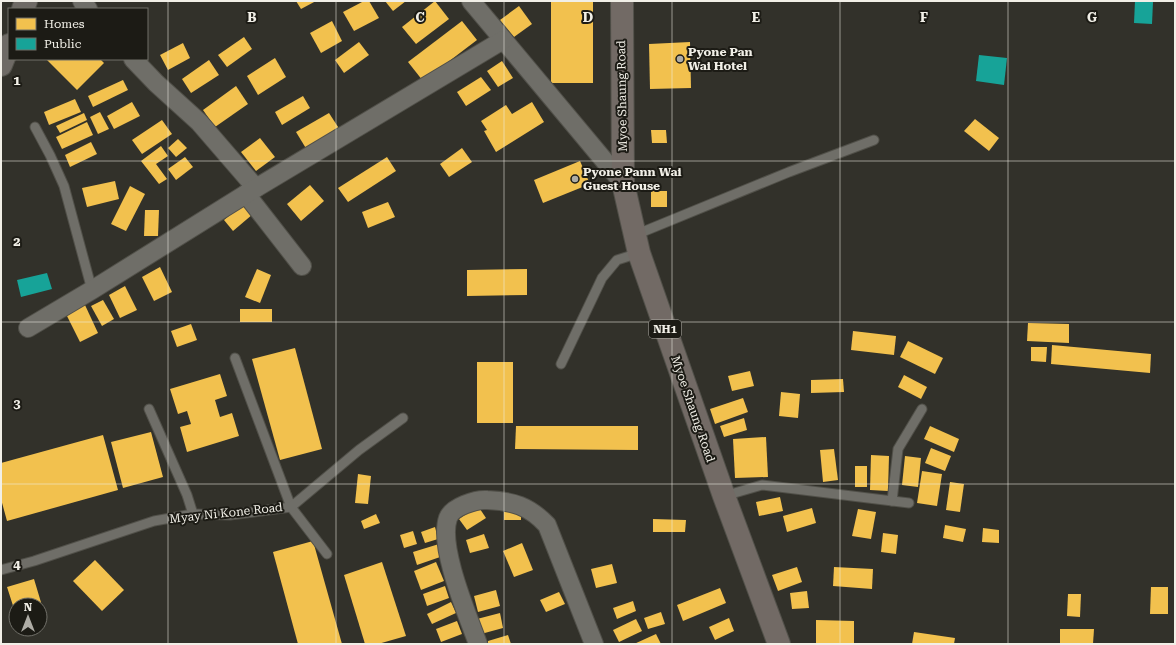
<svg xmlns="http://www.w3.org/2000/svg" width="1176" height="645" viewBox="0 0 1176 645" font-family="'Roboto Serif',serif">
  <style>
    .homes { fill: #f2c14e }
    .public { fill: #17a398 }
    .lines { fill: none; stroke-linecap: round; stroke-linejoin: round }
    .service-casing { stroke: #515049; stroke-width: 11 }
    .minor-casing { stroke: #515049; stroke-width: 20 }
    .secondary-casing { stroke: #515049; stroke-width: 24 }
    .trunk-casing { stroke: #515049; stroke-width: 24 }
    .service { stroke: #6f6e68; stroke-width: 9 }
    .minor { stroke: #6f6e68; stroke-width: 18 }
    .secondary { stroke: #6e6a65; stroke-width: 22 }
    .trunk { stroke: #726a65; stroke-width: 22 }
    .grid { fill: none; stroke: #f1efe7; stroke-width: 1; stroke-opacity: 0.55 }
    .poi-dot { fill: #aeaca5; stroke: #1c1b15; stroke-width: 1.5 }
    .labels { text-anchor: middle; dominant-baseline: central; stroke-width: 4; stroke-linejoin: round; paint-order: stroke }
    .shield { fill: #1c1b15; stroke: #b1afa8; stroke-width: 1 }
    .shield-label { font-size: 11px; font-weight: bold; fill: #f1efe7 }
    .poi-label { font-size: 12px; font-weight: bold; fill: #f1efe7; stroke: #1c1b15; text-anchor: start }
    .street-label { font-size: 12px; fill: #f1efe7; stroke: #1c1b15 }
    .grid-label { font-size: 13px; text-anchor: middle; font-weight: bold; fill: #f1efe7; stroke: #1c1b15; stroke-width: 4; stroke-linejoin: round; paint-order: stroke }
  </style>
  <rect width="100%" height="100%" fill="#32312a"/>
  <g class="homes">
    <path d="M296,1H316L301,9Z"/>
    <path d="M364,1H369L379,18L354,31L343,12Z"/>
    <path d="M385,1H406L393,11Z"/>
    <path d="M435,1L449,19L416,44L402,27Z"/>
    <rect x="551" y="1" width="42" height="82"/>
    <path d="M519,6L532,24L514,37L500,20Z"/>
    <path d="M332,21L342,41L321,53L310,33Z"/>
    <path d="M462,21L477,40L423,81L408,62Z"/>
    <path d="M244,37L252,49L227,67L218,55Z"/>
    <path d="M359,42L369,55L344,73L335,60Z"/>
    <path d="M690,42L691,88L650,89L649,44Z"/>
    <path d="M183,43L190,58L168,70L160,55Z"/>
    <path d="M275,58L286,77L258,95L247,76Z"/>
    <path d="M46,59H100L104,63L77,90Z"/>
    <path d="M209,60L219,75L191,93L182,79Z"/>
    <path d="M502,61L513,78L498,87L487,71Z"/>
    <path d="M481,77L491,90L466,106L457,92Z"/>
    <path d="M123,80L128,90L93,107L88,96Z"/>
    <path d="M236,86L248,104L215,127L203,110Z"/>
    <path d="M303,96L310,108L282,125L275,112Z"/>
    <path d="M75,99L81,112L49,125L44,112Z"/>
    <path d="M132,102L140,116L114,129L107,116Z"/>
    <path d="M532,102L544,122L496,152L484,131L487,130L481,121L506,105L512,114Z"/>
    <path d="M100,112L109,129L98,134L90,117Z"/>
    <path d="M84,113L87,120L60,133L56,126Z"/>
    <path d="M329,113L340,130L307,150L296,132Z"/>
    <path d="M975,119L999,138L989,151L964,131Z"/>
    <path d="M162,120L172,134L142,154L132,140Z"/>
    <path d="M87,122L93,135L62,149L56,137Z"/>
    <path d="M651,130H666L667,143H652Z"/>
    <path d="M260,138L275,157L256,171L241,152Z"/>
    <path d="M178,139L187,148L176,157L168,148Z"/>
    <path d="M91,142L97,154L70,167L65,155Z"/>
    <path d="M161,146L168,156L156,164L167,179L159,184L141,161Z"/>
    <path d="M462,148L472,162L449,177L440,164Z"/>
    <path d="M185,157L193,167L176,180L168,169Z"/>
    <path d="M387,157L396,171L348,202L338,188Z"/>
    <path d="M580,161L590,184L543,203L534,180Z"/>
    <path d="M115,181L119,199L87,207L82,188Z"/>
    <path d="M310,185L324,201L301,221L287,204Z"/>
    <path d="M130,186L145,194L126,231L111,224Z"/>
    <rect x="651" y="191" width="16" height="16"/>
    <path d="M388,202L395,217L368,228L362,212Z"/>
    <path d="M243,204L253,214L233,231L224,220Z"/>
    <path d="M145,210H159L158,236H144Z"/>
    <path d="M160,267L172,292L154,301L142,277Z"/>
    <path d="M257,269L271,275L260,303L245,297Z"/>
    <path d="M527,269V295L467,296V270Z"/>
    <path d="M125,286L137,310L120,318L109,295Z"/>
    <path d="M103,300L114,319L102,326L91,306Z"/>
    <path d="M85,305L98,333L80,342L66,314Z"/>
    <rect x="240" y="309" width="32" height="13"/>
    <path d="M1028,323L1069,324V343L1027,341Z"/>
    <path d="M191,324L197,340L177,347L171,331Z"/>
    <path d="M853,331L896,336L894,355L851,350Z"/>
    <path d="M908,341L943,358L935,374L900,357Z"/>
    <path d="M1052,345L1151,354L1150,373L1051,364Z"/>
    <path d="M1031,347H1047L1046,362L1031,361Z"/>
    <path d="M295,348L322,449L280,460L252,359Z"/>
    <rect x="477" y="362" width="36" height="61"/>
    <path d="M750,371L754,386L732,391L728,376Z"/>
    <path d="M220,374L227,396L215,400L220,417L232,413L239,436L187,452L180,427L191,424L187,411L178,414L170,389Z"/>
    <path d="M904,375L927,387L921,399L898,387Z"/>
    <path d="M843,379L844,392L811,393V380Z"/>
    <path d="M781,392L800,394L798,418L779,416Z"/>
    <path d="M743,398L748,412L715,424L710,409Z"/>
    <path d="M744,418L747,430L724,437L720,426Z"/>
    <path d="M516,426H638V450L515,449Z"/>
    <path d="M930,426L959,439L954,452L924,439Z"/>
    <path d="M151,432L163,477L123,488L111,442Z"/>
    <path d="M103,435L118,490L7,521L1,499V463Z"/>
    <path d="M766,437L768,477L735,478L733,439Z"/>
    <path d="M931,448L951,456L945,471L925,463Z"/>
    <path d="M834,449L838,480L823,482L820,450Z"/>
    <path d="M871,455L889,456L888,491L870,490Z"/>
    <path d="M905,456L921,458L918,487L902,485Z"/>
    <rect x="855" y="466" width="12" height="21"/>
    <path d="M922,471L942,474L937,506L917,503Z"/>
    <path d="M358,474L371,476L368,504L355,503Z"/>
    <path d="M950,482L964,484L960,512L946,510Z"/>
    <path d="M780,497L783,511L759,516L756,502Z"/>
    <path d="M478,506L486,518L467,530L459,519Z"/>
    <path d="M812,508L816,523L787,532L783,516Z"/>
    <rect x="504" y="509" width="17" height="11"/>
    <path d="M858,509L876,512L871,539L852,536Z"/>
    <path d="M376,514L380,523L364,529L361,521Z"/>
    <path d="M653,519L686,520L685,532H653Z"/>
    <path d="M945,525L966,529L963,542L943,538Z"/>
    <path d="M435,527L438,539L425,543L421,532Z"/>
    <path d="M983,528L999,530V543L982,542Z"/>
    <path d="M413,531L417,544L404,548L400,535Z"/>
    <path d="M883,533L898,535L896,554L881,552Z"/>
    <path d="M484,534L489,548L470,553L466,540Z"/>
    <path d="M313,541L342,644H298L273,552Z"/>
    <path d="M522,543L533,570L514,577L503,551Z"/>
    <path d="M439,544L443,556L417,565L413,552Z"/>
    <path d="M95,560L124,590L102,611L73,581Z"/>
    <path d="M382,562L406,636L378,644H365L344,575Z"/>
    <path d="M436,562L444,581L421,590L414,571Z"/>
    <path d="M612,564L617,583L596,588L591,569Z"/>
    <path d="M797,567L802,582L778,591L772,575Z"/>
    <path d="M834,567L873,569L872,589L833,586Z"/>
    <path d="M34,579L43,609L40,610V605H16V615L7,587Z"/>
    <path d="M445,586L449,598L427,606L423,594Z"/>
    <path d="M1151,587H1168V614H1150Z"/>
    <path d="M720,588L726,603L683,621L677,605Z"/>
    <path d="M496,590L500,606L478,612L474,596Z"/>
    <path d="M807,591L809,608L792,609L790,593Z"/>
    <path d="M559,592L565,604L546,612L540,600Z"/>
    <path d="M1068,594H1081L1080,617L1067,616Z"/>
    <path d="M633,601L636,611L617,619L613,608Z"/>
    <path d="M451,602L456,613L432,624L427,614Z"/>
    <path d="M661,612L665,624L648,629L644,618Z"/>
    <path d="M500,613L503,628L481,634L477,619Z"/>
    <path d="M729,618L734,631L715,640L709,627Z"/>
    <path d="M636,619L642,631L619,642L613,630Z"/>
    <path d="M816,620L854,621V644H816Z"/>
    <path d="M457,621L462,634L441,642L436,629Z"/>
    <path d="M1060,629H1094L1093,644H1060Z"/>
    <path d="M914,632L955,638L954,644H912Z"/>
    <path d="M656,634L661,644H634Z"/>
    <path d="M508,635L511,644H488V641Z"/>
  </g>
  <g class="public">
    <path d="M1135,1L1153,2L1152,24L1134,23Z"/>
    <path d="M979,55L1007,58L1004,85L976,81Z"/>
    <path d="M47,273L52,289L21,297L17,280Z"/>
  </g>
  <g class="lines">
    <g class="service-casing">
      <g id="service">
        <path d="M35,127L50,155L64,186L92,290"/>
        <path d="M635,235L789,172L874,140"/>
        <path d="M235,358L291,507L327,554"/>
        <path d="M561,364L602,278L617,260L639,253"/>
        <path d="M149,409L187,495L193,514"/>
        <path d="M724,496L762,485L909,503"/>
        <path d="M892,501L898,449L922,409"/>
        <path d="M1,570L34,561L154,521L193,514L230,515L291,507L359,450L403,418"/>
      </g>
    </g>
    <g class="minor-casing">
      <g id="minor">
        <path d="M82,1L88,9"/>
        <path d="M471,1L623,183"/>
        <path d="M133,59L156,83L199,122L256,188"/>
        <path d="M246,194L302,266"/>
        <path d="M28,328L92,290L246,194L503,40"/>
        <path d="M478,644C468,616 438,547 448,518C452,507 476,499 487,500C513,501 529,506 547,525L594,644"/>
      </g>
    </g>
    <g class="secondary-casing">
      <g id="secondary">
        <path d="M23,9L26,1"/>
        <path d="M1,65L9,45"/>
      </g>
    </g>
    <g class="trunk-casing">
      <path id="trunk" d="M622,1L623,183L639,253L724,496L779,644"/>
    </g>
    <use href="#service" class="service"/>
    <use href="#minor" class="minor"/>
    <use href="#secondary" class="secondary"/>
    <use href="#trunk" class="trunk"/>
  </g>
  <path class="grid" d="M168,1V644M336,1V644M504,1V644M672,1V644M840,1V644M1008,1V644M1,161H1175M1,322H1175M1,484H1175"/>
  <g class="poi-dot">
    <circle cx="680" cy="59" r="4"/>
    <circle cx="575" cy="179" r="4"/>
  </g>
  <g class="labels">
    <rect class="shield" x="649" y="320" width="32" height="18" rx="3"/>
    <g class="shield-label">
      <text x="665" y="329">NH1</text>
    </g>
    <g class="poi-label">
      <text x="688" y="52">Pyone Pan<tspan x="688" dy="14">Wai Hotel</tspan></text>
      <text x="583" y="172">Pyone Pann Wai<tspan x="583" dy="14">Guest House</tspan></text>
    </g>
    <g class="street-label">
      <text transform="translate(622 96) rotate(-91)">Myoe Shaung Road</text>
      <text transform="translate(693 409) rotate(71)">Myoe Shaung Road</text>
      <text transform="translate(226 513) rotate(-6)">Myay Ni Kone Road</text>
    </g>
  </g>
  <g class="grid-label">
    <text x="252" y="22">B</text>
    <text x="420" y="22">C</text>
    <text x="588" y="22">D</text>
    <text x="756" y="22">E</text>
    <text x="924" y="22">F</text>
    <text x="1092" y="22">G</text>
    <text x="17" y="85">1</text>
    <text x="17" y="246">2</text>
    <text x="17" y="408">3</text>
    <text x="17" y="569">4</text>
  </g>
  <rect width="1176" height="645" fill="none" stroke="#f1efe7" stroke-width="4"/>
  <rect x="8" y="8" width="140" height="52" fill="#1c1b15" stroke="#717069"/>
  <rect x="16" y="18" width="20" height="12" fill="#f2c14e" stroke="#717069"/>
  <text x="44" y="28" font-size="12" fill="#f1efe7">Homes</text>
  <rect x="16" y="38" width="20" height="12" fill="#17a398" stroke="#717069"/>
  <text x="44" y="48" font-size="12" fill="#f1efe7">Public</text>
  <g transform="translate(28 617)"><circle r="19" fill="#1c1b15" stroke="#717069"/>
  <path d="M0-3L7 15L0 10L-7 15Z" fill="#aeaca5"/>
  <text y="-6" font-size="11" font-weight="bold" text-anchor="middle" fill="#f1efe7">N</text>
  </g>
</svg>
